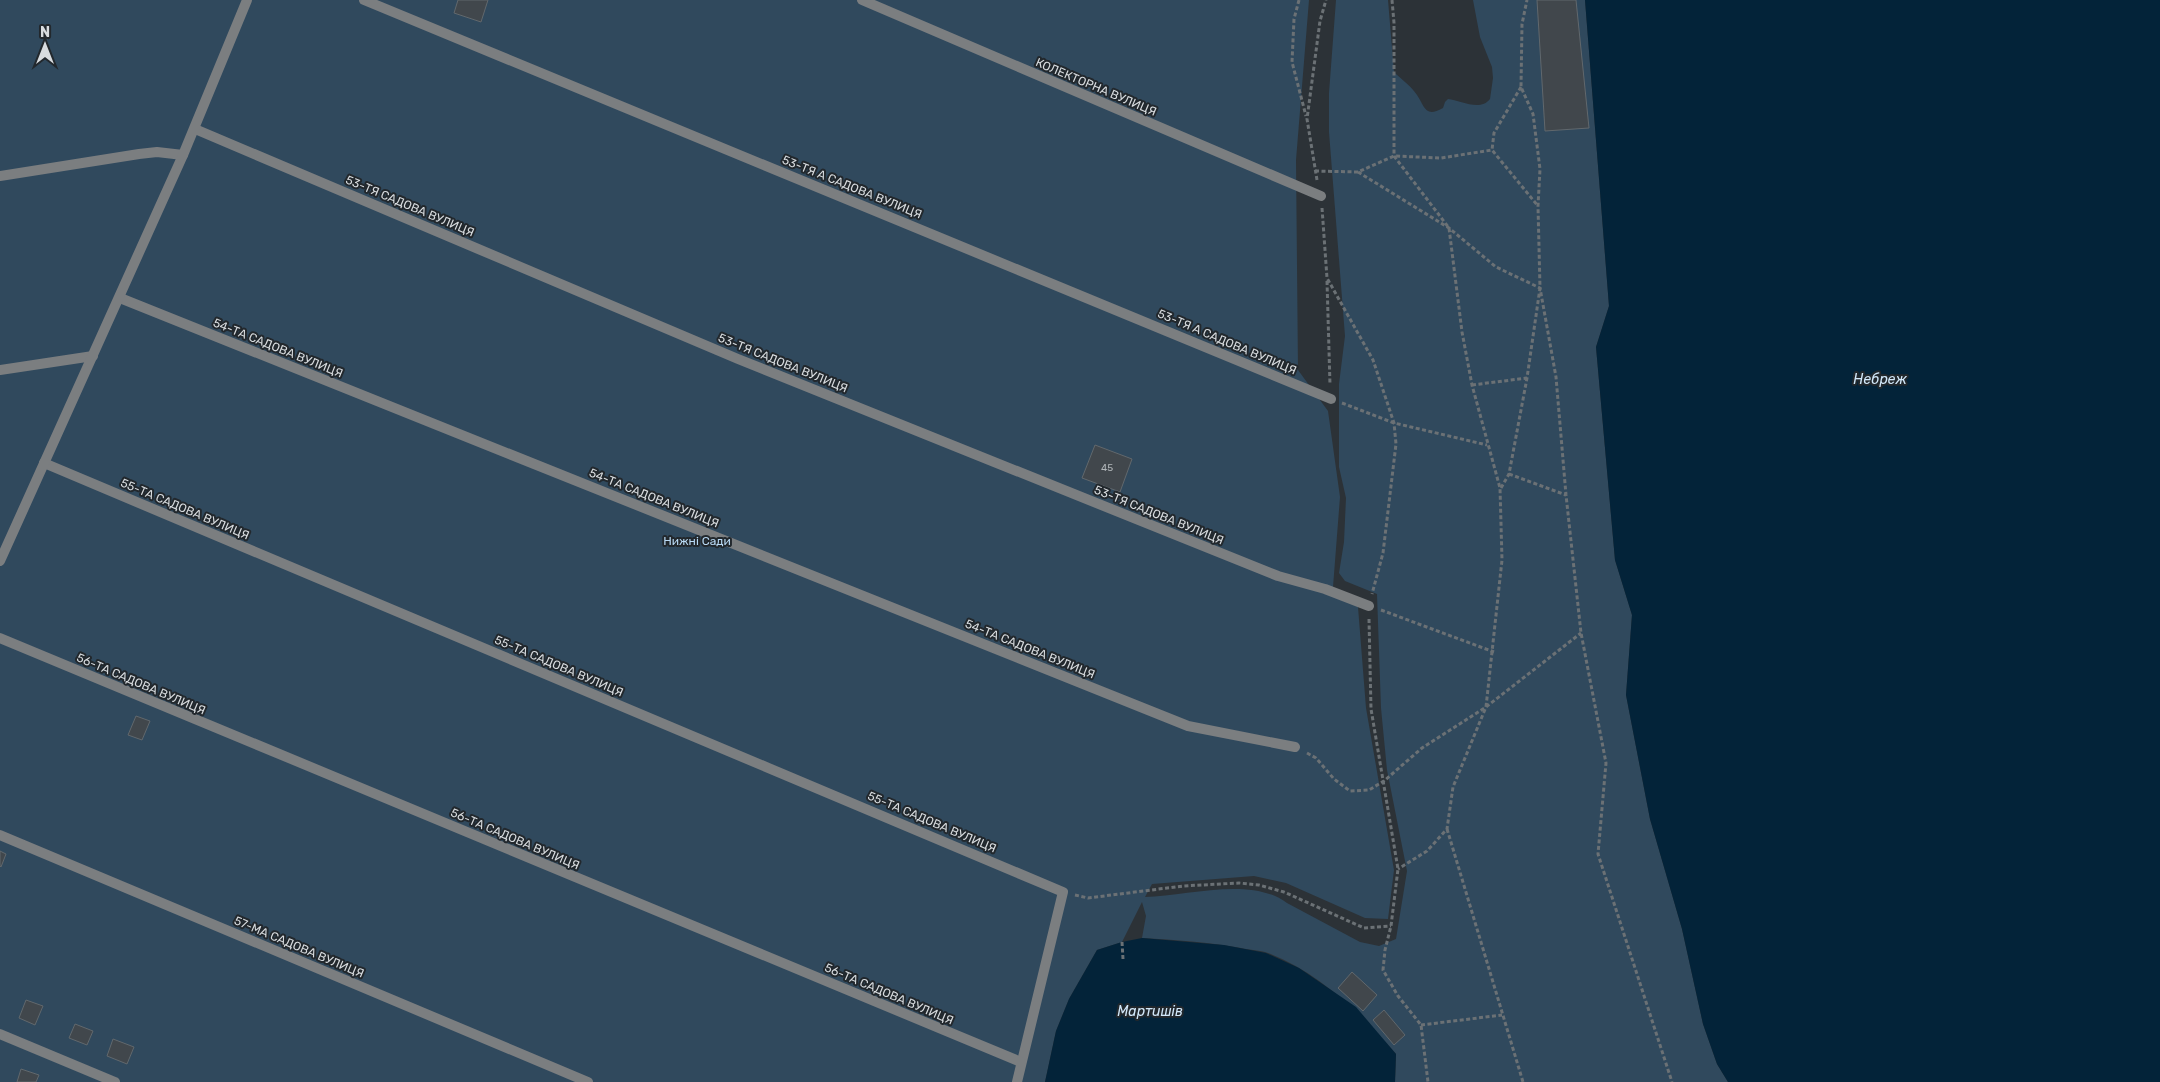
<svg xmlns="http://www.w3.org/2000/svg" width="2160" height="1082" viewBox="0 0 2160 1082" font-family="Rubik,sans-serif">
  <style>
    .green { fill: #30495d }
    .water { fill: #032339 }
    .building { fill: #41474c; stroke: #61686d }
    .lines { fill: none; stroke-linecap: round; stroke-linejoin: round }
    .path { stroke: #6b7175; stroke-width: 3; stroke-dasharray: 4 2.5; stroke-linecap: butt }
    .minor { stroke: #7b7e80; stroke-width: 10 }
    .labels { text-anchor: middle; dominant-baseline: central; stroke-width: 4; stroke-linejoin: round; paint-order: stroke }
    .number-label { font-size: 10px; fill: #b2b7ba }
    .street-label { font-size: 12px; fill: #d8dcdf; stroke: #22282d }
    .park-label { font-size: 12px; fill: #b9daf5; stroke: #22282d }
    .water-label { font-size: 14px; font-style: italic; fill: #d2e8fa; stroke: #22282d }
  </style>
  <rect width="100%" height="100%" fill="#2c3237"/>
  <path class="green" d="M0,0H1309L1296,160L1298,370L1328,411L1340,497L1333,587L1358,607L1366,708L1394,870L1388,919L1365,918L1286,883L1254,876L1152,884L1145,897C1187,896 1251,876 1287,903L1360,942L1379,946L1396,939L1407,871L1387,770L1381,708L1377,594L1345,581L1339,573L1344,542L1346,498L1339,467V384L1345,336L1329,132V93L1336,0H1388L1394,72C1401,79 1411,86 1417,95C1425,107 1425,118 1443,108L1445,102L1448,99C1460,100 1480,112 1490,99L1493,78L1492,67L1480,37L1473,0H1585L1609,306L1596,347L1615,560L1632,615L1626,695L1650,819L1682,929L1703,1024L1717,1064L1728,1082H1395L1396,1054C1360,1013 1320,973 1268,953C1260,950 1250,950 1241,948C1209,942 1175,940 1142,938L1146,916L1142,902L1122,942L1097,950L1069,999L1056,1031L1045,1082H0Z"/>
  <g class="water">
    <path d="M1585,0H2160V1082H1728L1717,1064L1703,1024L1682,929L1650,819L1626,695L1632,615L1615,560L1596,347L1609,306Z"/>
    <path d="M1142,938L1224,945L1266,953L1299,968L1356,1007L1396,1054L1395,1082H1045L1056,1031L1069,999L1097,950L1122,942Z"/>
  </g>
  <g class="building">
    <path d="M458,0H488L481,22L454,13Z"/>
    <path d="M1537,0H1576L1589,128L1545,131Z"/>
    <path d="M1095,445L1132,459L1120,492L1082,478Z"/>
    <path d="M136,716L150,721L142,740L128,735Z"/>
    <path d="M0,851L6,854L1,867L0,866Z"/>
    <path d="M1352,972L1377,995L1363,1011L1338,988Z"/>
    <path d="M26,1000L43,1006L35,1025L19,1018Z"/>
    <path d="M1384,1010L1405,1035L1394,1045L1373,1020Z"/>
    <path d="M75,1024L93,1031L87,1045L69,1038Z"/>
    <path d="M113,1039L134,1047L127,1064L107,1056Z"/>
    <path d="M21,1069L39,1075L36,1082H17Z"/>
  </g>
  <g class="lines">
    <g class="path">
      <path d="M1299,0L1294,19L1292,62L1306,116"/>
      <path d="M1392,0L1394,23V156L1449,228L1462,332L1472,385L1500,488L1502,560L1486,707L1453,787L1447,829L1427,851L1398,869"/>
      <path d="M1521,87L1494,133L1492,150L1538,206"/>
      <path d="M1315,171L1358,172L1394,156L1441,158L1492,150"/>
      <path d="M1358,172L1449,228L1496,267L1540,288L1556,377L1566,495L1581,633L1606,763L1598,854L1672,1082"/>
      <path d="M1317,180L1307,119L1320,21L1326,0"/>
      <path d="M1322,208L1327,278L1373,360L1394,423L1396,444L1383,553L1372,594"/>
      <path d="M1327,281L1330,385"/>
      <path d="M1472,385L1527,378"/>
      <path d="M1342,403L1394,423L1487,445"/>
      <path d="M1509,474L1566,495"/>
      <path d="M1501,488L1509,474L1527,378L1540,288L1538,206L1540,169L1533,114L1521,87L1522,24L1527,0"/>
      <path d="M1381,610L1494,652"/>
      <path d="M1369,619L1371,709L1398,869L1391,926L1385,950L1383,970L1398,996L1421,1025L1428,1082"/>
      <path d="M1307,753L1316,758L1334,779L1350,791L1369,790L1384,781L1422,748L1486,707L1581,633"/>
      <path d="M1447,829L1523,1082"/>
      <path d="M1075,895L1088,898L1183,886L1239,883L1259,885L1284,892L1364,928L1391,926"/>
      <path d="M1122,942L1123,959"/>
      <path d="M1421,1025L1502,1015"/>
    </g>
    <g class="minor">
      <path d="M364,0L1331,399"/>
      <path d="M862,0L1321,196"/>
      <path d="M195,129L738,359L1278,576L1325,589L1369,606"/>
      <path d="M0,176L139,154L157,152L183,155"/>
      <path d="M120,298L1188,726L1295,747"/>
      <path d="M0,370L93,356"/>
      <path d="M44,463L1063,892L1017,1082"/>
      <path d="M0,561L183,155L247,0"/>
      <path d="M0,638L1021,1062"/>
      <path d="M0,835L588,1082"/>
      <path d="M0,1034L115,1082"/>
    </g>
  </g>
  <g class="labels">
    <g class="number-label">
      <text x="1107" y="468">45</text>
    </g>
    <g class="street-label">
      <text transform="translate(1096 87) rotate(23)">КОЛЕКТОРНА ВУЛИЦЯ</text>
      <text transform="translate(852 187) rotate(22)">53-ТЯ А САДОВА ВУЛИЦЯ</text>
      <text transform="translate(410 206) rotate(23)">53-ТЯ САДОВА ВУЛИЦЯ</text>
      <text transform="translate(1227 342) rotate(23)">53-ТЯ А САДОВА ВУЛИЦЯ</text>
      <text transform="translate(278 348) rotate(22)">54-ТА САДОВА ВУЛИЦЯ</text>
      <text transform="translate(783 363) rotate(22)">53-ТЯ САДОВА ВУЛИЦЯ</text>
      <text transform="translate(654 498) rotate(22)">54-ТА САДОВА ВУЛИЦЯ</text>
      <text transform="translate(185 509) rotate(23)">55-ТА САДОВА ВУЛИЦЯ</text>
      <text transform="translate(1159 515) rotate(22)">53-ТЯ САДОВА ВУЛИЦЯ</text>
      <text transform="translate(1030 649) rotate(22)">54-ТА САДОВА ВУЛИЦЯ</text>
      <text transform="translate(559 666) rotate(23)">55-ТА САДОВА ВУЛИЦЯ</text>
      <text transform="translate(141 684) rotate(23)">56-ТА САДОВА ВУЛИЦЯ</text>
      <text transform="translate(932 822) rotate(23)">55-ТА САДОВА ВУЛИЦЯ</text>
      <text transform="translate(515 839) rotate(23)">56-ТА САДОВА ВУЛИЦЯ</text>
      <text transform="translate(299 947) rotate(23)">57-МА САДОВА ВУЛИЦЯ</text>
      <text transform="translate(889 994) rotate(23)">56-ТА САДОВА ВУЛИЦЯ</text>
    </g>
    <g class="park-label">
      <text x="697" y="541">Нижні Сади</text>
    </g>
    <g class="water-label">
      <text x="1880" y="379">Небреж</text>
      <text x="1150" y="1011">Мартишів</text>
    </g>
  </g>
  <g transform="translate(45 45)" stroke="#22282d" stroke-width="4" paint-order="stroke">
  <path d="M0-4L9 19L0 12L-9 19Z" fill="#d8dcdf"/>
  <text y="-8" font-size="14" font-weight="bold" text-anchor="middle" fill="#d8dcdf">N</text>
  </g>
</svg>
